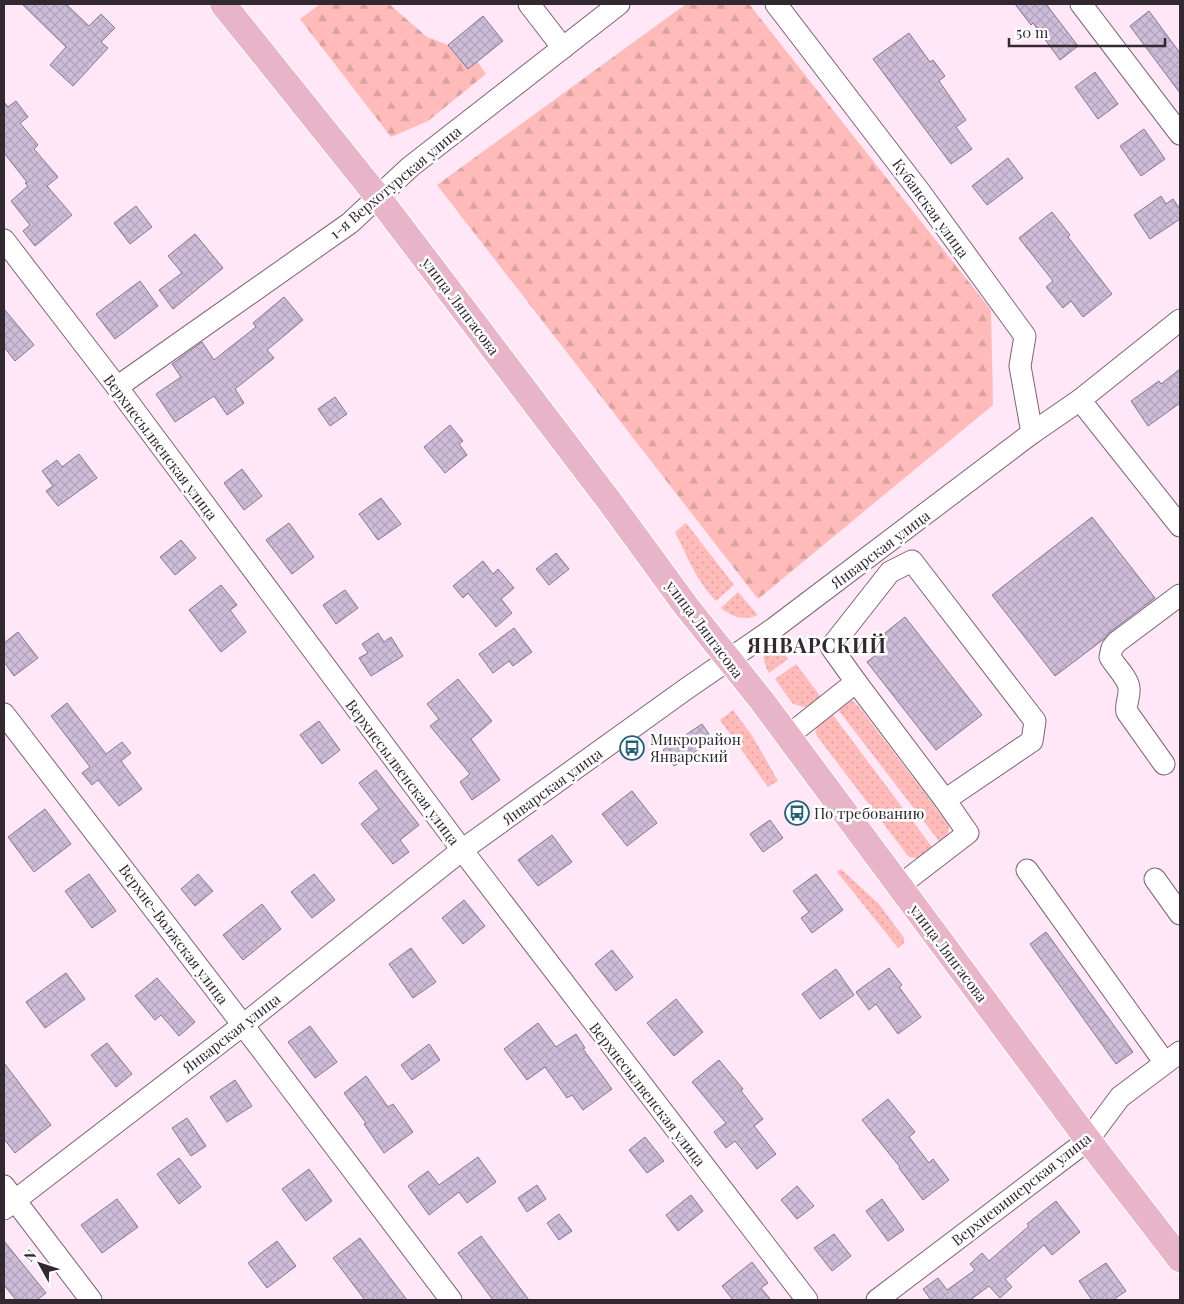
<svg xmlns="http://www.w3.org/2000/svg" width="1184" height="1304" viewBox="0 0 1184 1304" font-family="'Playfair Display',serif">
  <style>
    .grass { fill: url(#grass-dots) }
    .forest { fill: url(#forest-firs) }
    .building { fill: url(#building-cross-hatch); stroke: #86768f }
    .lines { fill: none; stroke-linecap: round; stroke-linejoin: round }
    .minor-casing { stroke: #7d6476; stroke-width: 23 }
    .major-casing { stroke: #fff; stroke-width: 28 }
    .minor { stroke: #fff; stroke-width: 21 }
    .major { stroke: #e7b5c7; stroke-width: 26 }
    .labels { text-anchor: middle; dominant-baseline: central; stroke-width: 5; stroke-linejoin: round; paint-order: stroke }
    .street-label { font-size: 15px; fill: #32282f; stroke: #fff }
    .poi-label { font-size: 15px; fill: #32282f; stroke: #fff; text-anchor: start }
    .district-label { font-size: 20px; font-weight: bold; letter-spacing: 1px; fill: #32282f; stroke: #fff }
  </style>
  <defs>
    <pattern id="grass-dots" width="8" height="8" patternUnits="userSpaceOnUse" patternTransform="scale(1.25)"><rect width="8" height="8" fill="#febbb9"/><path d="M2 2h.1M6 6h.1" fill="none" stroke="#daa19f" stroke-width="1.8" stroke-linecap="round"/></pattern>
    <pattern id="forest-firs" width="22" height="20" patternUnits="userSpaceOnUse" patternTransform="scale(1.25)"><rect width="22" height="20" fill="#febbb9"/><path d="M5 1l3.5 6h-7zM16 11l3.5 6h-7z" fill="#daa19f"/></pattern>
    <pattern id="building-cross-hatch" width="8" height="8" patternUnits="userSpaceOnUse" patternTransform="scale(1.25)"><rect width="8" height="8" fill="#cebdd8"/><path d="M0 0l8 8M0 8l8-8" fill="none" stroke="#b1a2ba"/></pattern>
  </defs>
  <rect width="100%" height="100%" fill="#ffe7f8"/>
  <g class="grass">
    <path d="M686,523L734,585L716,601C697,582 687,556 675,532Z"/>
    <path d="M738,592L758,615C744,621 732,617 721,608Z"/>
    <path d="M774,638L788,659L769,673C762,662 761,646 774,638Z"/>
    <path d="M796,664L824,701L808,708L793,704L775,679Z"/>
    <path d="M846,700L853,701L859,707L949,825L947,841L942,845L836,707Z"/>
    <path d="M733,710L753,737L778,781L768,787L720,720Z"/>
    <path d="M830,711L935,851C927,855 917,861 908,856L817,736L815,731Z"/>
    <path d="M841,869L879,904L904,938V943L898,948L837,872Z"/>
  </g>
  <g class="forest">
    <path d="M320,4H389L427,37L472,54L486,74L428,121L391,137L300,19Z"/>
    <path d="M686,4H749L991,310L993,405L758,599L437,185Z"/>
  </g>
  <g class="building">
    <path d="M22,4H66L89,26L101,14L115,28L101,42L108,48L73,86L50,65L66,47Z"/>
    <path d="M1015,4H1046L1078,46L1060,60L1033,23L1031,25Z"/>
    <path d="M1149,11L1180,53V93L1130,26Z"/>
    <path d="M483,16L503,41L468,69L448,45Z"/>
    <path d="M909,33L930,62L933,60L945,76L939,81L966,120L956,127L972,149L951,164L873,59Z"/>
    <path d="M1095,72L1118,104L1098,119L1075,87Z"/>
    <path d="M16,101L28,117L20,123L38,145L34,149L58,177L47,186L72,215L35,246L23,231L30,225L11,201L28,186L25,183L27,182L4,153V102L8,107Z"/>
    <path d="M1144,129L1165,159L1141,176L1120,146Z"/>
    <path d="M1008,158L1023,178L987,205L972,186Z"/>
    <path d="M1161,196L1166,204L1173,199L1180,209V219L1150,239L1134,215Z"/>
    <path d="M136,206L152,227L130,244L114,223Z"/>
    <path d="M1052,212L1070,235L1068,237L1112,294L1083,317L1071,301L1063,308L1046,287L1053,281L1019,238Z"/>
    <path d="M195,234L223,268L173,309L159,290L182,273L168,256Z"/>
    <path d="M140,281L158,306L115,339L96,314Z"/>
    <path d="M284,297L303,320L267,350L274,358L235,389L244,403L227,415L214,396L175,422L156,394L181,377L172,364L202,342L214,360L256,327L253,323Z"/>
    <path d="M4,309L34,345L15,361L4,347Z"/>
    <path d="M1180,369V403L1148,426L1131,401L1159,381L1161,384Z"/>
    <path d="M335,397L347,414L330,426L318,409Z"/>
    <path d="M450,425L463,441L459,444L467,455L445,473L424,447Z"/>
    <path d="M79,454L97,478L58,506L46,491L53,486L42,471L57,460L62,467Z"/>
    <path d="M242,469L262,496L244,510L224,483Z"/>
    <path d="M381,498L401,524L378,540L359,514Z"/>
    <path d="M1092,517L1155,598L1110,632L1104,639L1055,676L992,595Z"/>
    <path d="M289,523L314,557L292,574L266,540Z"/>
    <path d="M181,540L196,558L175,575L160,557Z"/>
    <path d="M556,553L569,569L549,585L536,569Z"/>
    <path d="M483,561L493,574L498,569L514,588L501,599L512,613L496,627L468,593L463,598L453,586Z"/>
    <path d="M221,585L237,605L230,610L246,632L221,652L189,610Z"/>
    <path d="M345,590L358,608L336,624L323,605Z"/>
    <path d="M905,617L982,715L936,750L867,662L887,646L880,637Z"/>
    <path d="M514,628L532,652L513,666L509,661L493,673L479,654Z"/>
    <path d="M18,632L38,658L14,676L4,662V643Z"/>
    <path d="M378,633L384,642L391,637L403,656L371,676L359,658L368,653L362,644Z"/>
    <path d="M458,679L492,721L471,739L500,780L472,800L460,782L470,774L430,726L439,719L427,704Z"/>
    <path d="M67,703L106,754L122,742L131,753L121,761L142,789L119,806L98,780L92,785L82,773L90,767L51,716Z"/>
    <path d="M319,721L340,750L322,764L300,735Z"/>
    <path d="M702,724L713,740L674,766L663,750Z"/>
    <path d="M376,770L419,825L400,840L409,852L393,864L361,824L379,809L359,783Z"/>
    <path d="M632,791L657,823L627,846L602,814Z"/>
    <path d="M45,809L71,844L34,872L8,837Z"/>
    <path d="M770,820L783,838L763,852L750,834Z"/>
    <path d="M552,835L572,862L538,886L518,860Z"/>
    <path d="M89,874L116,911L92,928L65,891Z"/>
    <path d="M198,874L213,891L195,906L181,889Z"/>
    <path d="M314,874L335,900L312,918L291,892Z"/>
    <path d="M816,874L843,910L812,933L801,918L809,912L793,891Z"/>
    <path d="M464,900L485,926L463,944L442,918Z"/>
    <path d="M262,904L281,929L243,960L223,935Z"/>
    <path d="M1046,932L1133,1052L1116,1064L1030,944Z"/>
    <path d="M411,948L436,982L413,998L389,964Z"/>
    <path d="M612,950L633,977L616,991L595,964Z"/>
    <path d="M889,968L902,985L899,987L921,1017L898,1034L876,1004L869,1010L856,992Z"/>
    <path d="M836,969L854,995L820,1019L802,994Z"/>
    <path d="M66,973L85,999L45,1028L26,1002Z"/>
    <path d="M157,978L195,1022L179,1036L161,1015L155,1020L135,996Z"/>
    <path d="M676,999L703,1032L674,1056L647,1023Z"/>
    <path d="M538,1023L556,1047L576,1034L585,1048L583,1049L612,1089L583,1110L572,1095L567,1098L545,1067L527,1080L504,1049Z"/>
    <path d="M310,1026L337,1062L315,1078L288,1042Z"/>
    <path d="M107,1043L132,1074L116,1087L91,1055Z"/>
    <path d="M429,1044L440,1060L412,1080L401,1065Z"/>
    <path d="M719,1060L743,1089L741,1091L763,1119L754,1126L776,1154L757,1169L735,1141L726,1148L714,1132L726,1123L692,1082Z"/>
    <path d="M4,1063L51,1125L15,1153L4,1139Z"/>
    <path d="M366,1076L388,1107L393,1104L413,1132L384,1153L364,1124L366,1123L344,1093Z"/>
    <path d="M235,1080L252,1106L227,1122L210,1097Z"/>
    <path d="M888,1099L915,1132L909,1137L929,1163L933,1159L949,1180L923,1200L899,1168L900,1167L862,1120Z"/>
    <path d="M187,1118L206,1146L191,1156L172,1128Z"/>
    <path d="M645,1137L664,1161L647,1173L629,1150Z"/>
    <path d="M478,1157L496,1182L467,1203L459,1192L429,1215L408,1186L428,1171L439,1185Z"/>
    <path d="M179,1158L201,1187L179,1204L157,1174Z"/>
    <path d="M309,1169L332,1201L306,1221L282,1189Z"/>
    <path d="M537,1185L546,1199L527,1212L518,1198Z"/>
    <path d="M797,1186L814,1206L797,1219L781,1200Z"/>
    <path d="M691,1195L703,1211L678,1231L666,1215Z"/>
    <path d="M117,1199L138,1227L102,1253L81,1225Z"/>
    <path d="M882,1199L904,1230L888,1241L866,1211Z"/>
    <path d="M1056,1201L1080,1232L1052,1255L1044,1245L1005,1279L1012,1287L1000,1298L989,1286L970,1300H931L923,1289L938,1278L947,1290L975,1270L970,1264L982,1253L989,1261L1029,1226L1027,1224Z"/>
    <path d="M559,1214L572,1231L559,1240L547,1223Z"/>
    <path d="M834,1234L851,1256L832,1271L814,1248Z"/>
    <path d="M481,1236L529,1300H493L458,1253Z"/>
    <path d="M360,1238L407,1300H365L333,1258Z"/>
    <path d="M4,1241L46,1293L37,1300H16L4,1285Z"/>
    <path d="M277,1241L296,1266L267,1288L248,1263Z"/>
    <path d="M752,1262L768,1283L761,1288L771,1300H733L722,1286Z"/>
    <path d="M1106,1263L1126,1291L1113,1300H1092L1079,1281Z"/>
  </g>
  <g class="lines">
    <g class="minor-casing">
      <g id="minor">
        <path d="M529,4L563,48"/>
        <path d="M776,4L920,192L1025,336L1020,366L1032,433"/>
        <path d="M1081,4L1180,134"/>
        <path d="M4,240L117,387L462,850L807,1300"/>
        <path d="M117,387L350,223L410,167L619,4"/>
        <path d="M1080,400L1180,526"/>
        <path d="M856,682L945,800"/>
        <path d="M4,714L243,1025L451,1300"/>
        <path d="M788,736L856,682L831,647L890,572L912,561L1035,721L1032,741L945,800L968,833L899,886"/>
        <path d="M1164,764L1127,712C1125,704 1130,697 1129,688C1128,678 1115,666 1110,657L1112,648L1117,642L1180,595"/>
        <path d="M1027,870L1165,1063"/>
        <path d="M1155,879L1180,914"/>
        <path d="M4,1186L91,1300"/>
        <path d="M4,1209L243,1025L462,850L686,689L773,629L1032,433L1080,400L1180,320"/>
        <path d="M877,1300L1088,1140L1120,1097L1180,1052"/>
      </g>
    </g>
    <g class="major-casing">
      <path id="major" d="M223,4L378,197L610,502L686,606L762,701L1088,1140L1180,1259"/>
    </g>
    <use href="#minor" class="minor"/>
    <use href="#major" class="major"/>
  </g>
  <defs>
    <g id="bus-ring" transform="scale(1.25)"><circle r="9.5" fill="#fff" stroke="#216176" stroke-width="1.5"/><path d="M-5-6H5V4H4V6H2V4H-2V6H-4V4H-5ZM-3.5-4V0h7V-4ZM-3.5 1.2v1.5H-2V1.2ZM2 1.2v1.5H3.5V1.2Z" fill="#216176"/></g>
  </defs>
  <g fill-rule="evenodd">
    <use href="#bus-ring" x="632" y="748"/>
    <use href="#bus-ring" x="797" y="813"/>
  </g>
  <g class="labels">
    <g class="street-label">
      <text transform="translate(395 182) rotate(-40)">1-я Верхотурская улица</text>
      <text transform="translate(931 208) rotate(54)">Кубанская улица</text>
      <text transform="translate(461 306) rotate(53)">улица Лянгасова</text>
      <text transform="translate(161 447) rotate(53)">Верхнесылвенская улица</text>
      <text transform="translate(880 549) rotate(-37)">Январская улица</text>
      <text transform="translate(705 629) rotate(53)">улица Лянгасова</text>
      <text transform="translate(403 772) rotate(53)">Верхнесылвенская улица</text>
      <text transform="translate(552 786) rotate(-36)">Январская улица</text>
      <text transform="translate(174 934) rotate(53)">Верхне-Волжская улица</text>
      <text transform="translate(949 953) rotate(53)">улица Лянгасова</text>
      <text transform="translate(231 1033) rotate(-38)">Январская улица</text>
      <text transform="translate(648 1094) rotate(52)">Верхнесылвенская улица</text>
      <text transform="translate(1021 1189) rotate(-38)">Верхневишерская улица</text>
    </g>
    <g class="poi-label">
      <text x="650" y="739">Микрорайон<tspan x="650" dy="17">Январский</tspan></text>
      <text x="814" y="813">По требованию</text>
    </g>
    <g class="district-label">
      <text x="817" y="644">ЯНВАРСКИЙ</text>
    </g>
  </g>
  <rect width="1184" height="1304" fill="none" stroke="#32282f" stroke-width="10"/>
  <g transform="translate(40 1264) rotate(310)" stroke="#ffffff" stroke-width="4" paint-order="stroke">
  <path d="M0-4L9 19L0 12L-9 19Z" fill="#32282f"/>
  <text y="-8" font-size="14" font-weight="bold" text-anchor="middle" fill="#32282f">N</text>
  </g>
  <path d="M1009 38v8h156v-8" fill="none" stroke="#32282f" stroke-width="2.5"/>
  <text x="1016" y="38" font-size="15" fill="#32282f" stroke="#ffffff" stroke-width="4" paint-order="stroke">50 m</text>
</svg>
